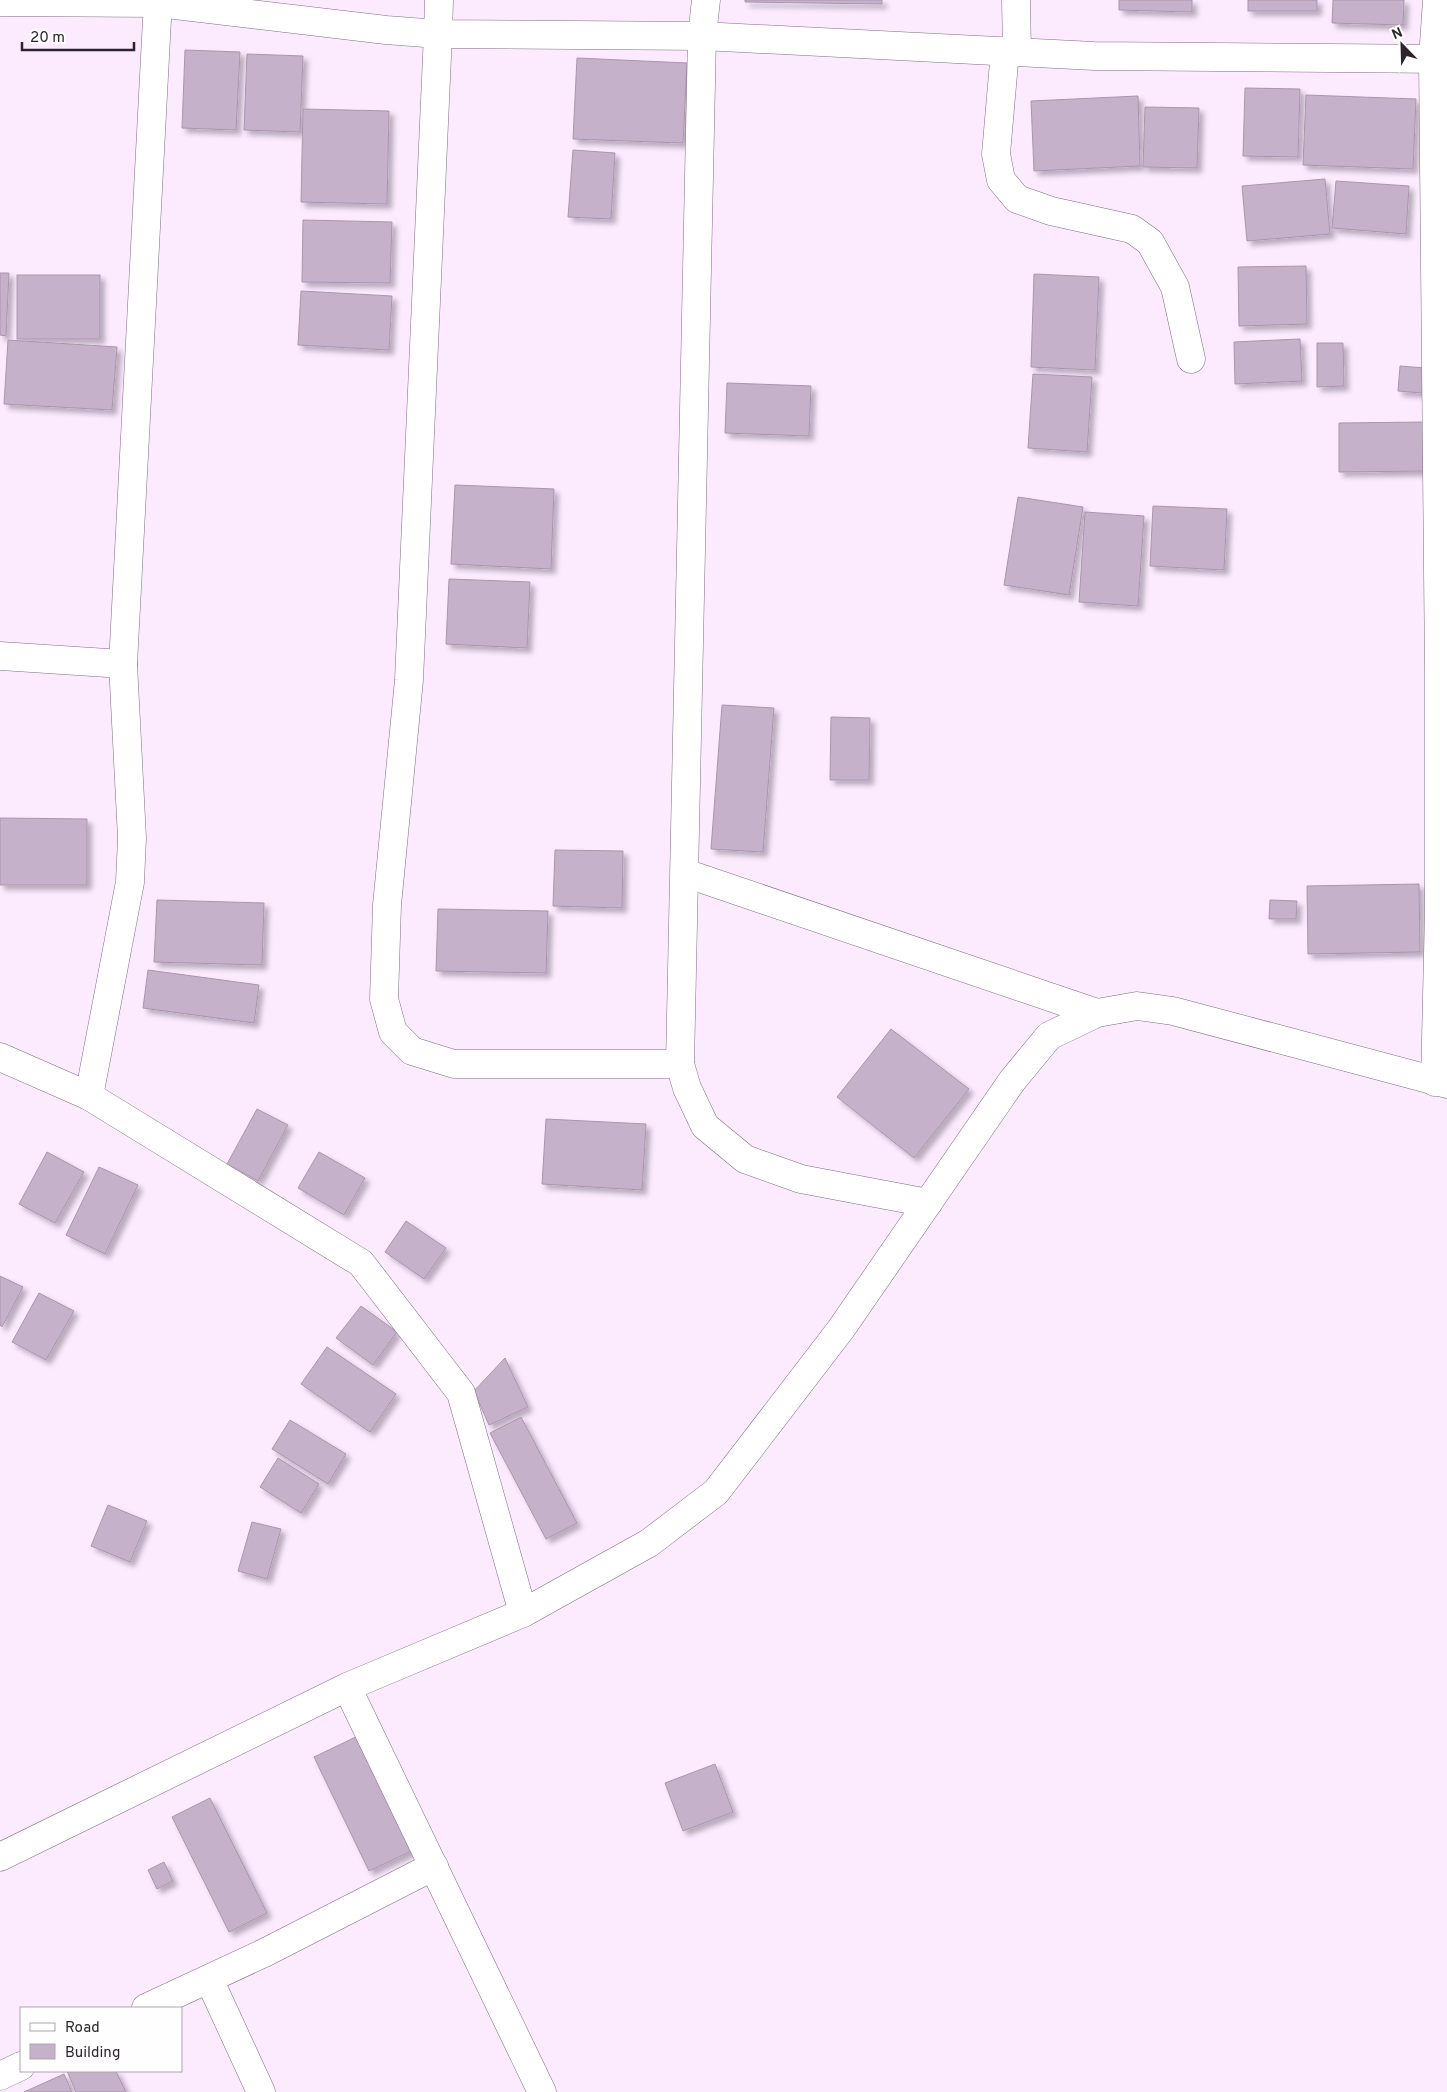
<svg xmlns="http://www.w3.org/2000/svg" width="1447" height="2092" viewBox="0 0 1447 2092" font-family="Overpass,sans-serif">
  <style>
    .building { fill: #c6b1ca; stroke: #aa95ad; filter: url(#shadow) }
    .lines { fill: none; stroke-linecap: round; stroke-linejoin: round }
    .minor-casing { stroke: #7f6c83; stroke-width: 29 }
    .minor { stroke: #fff; stroke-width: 28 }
  </style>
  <defs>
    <filter id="shadow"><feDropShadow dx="4.5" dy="4.5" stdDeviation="2.5" flood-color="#0004"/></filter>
  </defs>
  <rect width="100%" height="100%" fill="#fceaff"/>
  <g class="building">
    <path d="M745,0H882V4L745,2Z"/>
    <path d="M1119,0H1192V12L1119,10Z"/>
    <rect x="1248" y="0" width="69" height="11"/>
    <path d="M1333,0H1404L1403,25L1332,23Z"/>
    <path d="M185,50L240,52L236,130L182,128Z"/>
    <path d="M247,54L303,56L300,132L244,130Z"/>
    <path d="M577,58L687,63L683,143L573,139Z"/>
    <path d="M1245,88L1300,89L1298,157L1243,156Z"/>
    <path d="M1306,95L1416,99L1413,169L1303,165Z"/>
    <path d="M1138,96L1140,166L1034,171L1031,101Z"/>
    <path d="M1145,107L1199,108L1197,168L1143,167Z"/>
    <path d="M303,109L389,111L387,204L301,202Z"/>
    <path d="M573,150L615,153L611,219L568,217Z"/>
    <path d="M1325,179L1330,234L1247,241L1242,186Z"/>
    <path d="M1336,181L1409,186L1406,234L1332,228Z"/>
    <path d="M303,220L392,222L390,283L302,282Z"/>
    <path d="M1306,266L1307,324L1239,326L1238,267Z"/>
    <path d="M0,273H9L6,336L0,335Z"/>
    <path d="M1034,274L1099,277L1095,370L1031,367Z"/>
    <rect x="17" y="275" width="83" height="64"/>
    <path d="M301,291L392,296L389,350L298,345Z"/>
    <path d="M1300,339L1302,381L1235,384L1234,342Z"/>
    <path d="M8,340L117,347L112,410L4,404Z"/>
    <path d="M1317,343H1343L1344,386L1317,387Z"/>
    <path d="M1400,366L1425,368L1422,393L1398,391Z"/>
    <path d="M1033,374L1092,377L1087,452L1028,448Z"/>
    <path d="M727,383L811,386L809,436L725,433Z"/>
    <path d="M1425,422L1426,471L1339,472V423Z"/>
    <path d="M455,485L554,489L551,569L451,564Z"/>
    <path d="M1018,497L1083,507L1069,595L1004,585Z"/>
    <path d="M1153,506L1227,509L1224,570L1150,566Z"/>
    <path d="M1085,512L1144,516L1138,606L1079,602Z"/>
    <path d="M449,579L530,582L527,648L446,644Z"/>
    <path d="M722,705L774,708L763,852L711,849Z"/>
    <path d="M831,717L870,718L869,780H830Z"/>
    <path d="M0,818L87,819V885H0Z"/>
    <path d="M555,850L623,851L622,908L553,906Z"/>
    <path d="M1419,884L1420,952L1308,954L1307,886Z"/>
    <path d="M157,900L264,903L262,965L154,962Z"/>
    <path d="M1270,900L1297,901L1296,919H1269Z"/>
    <path d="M438,909L548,911L546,973L436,971Z"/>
    <path d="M148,970L259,985L254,1023L143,1008Z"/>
    <path d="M891,1029L969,1089L914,1158L837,1097Z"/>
    <path d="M257,1109L288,1125L258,1181L227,1164Z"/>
    <path d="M546,1119L646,1124L642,1190L542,1184Z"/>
    <path d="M47,1152L84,1172L55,1223L19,1204Z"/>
    <path d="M319,1152L365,1178L344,1215L298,1188Z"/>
    <path d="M99,1167L138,1185L105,1254L66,1235Z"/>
    <path d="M406,1221L446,1248L424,1279L385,1252Z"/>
    <path d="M0,1276L23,1287L2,1327L0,1325Z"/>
    <path d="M39,1293L74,1311L46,1360L12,1342Z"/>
    <path d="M361,1306L397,1332L373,1365L336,1338Z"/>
    <path d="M327,1347L396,1394L370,1432L301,1384Z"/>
    <path d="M505,1358L528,1407L489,1425L474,1391Z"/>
    <path d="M521,1417L577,1523L546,1539L490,1433Z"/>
    <path d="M290,1420L346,1454L328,1484L272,1449Z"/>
    <path d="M278,1458L319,1484L301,1513L260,1487Z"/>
    <path d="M108,1505L147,1521L130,1562L91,1546Z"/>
    <path d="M252,1522L281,1529L267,1579L238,1571Z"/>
    <path d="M362,1734L418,1848L369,1871L314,1757Z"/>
    <path d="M715,1764L733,1812L683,1831L665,1783Z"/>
    <path d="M210,1798L267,1913L229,1932L172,1817Z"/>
    <path d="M164,1862L173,1881L157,1889L148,1870Z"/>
    <path d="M67,2071H116L126,2092H76Z"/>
    <path d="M64,2074L72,2092H24Z"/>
  </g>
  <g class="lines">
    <g class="minor-casing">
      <g id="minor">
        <path d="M158,0L123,664L132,838L130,882L89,1096L361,1263L461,1393L523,1613"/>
        <path d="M439,0L438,34L702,36L1094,56L1447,59"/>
        <path d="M706,0L702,36L680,1064L687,1088L705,1126L745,1159L801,1179L928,1203"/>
        <path d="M1016,0L1017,51"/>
        <path d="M0,2L158,3L386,30L438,34L409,680L387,905L384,999L393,1032L412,1051L454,1064H680"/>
        <path d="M1005,51L996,154L1001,180L1017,199L1051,211L1132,229L1150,242L1175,287L1191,359"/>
        <path d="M0,656L123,664"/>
        <path d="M685,873L1097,1013"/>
        <path d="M0,1057L89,1096"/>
        <path d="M1435,1082L1439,911V673L1433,59L1437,0"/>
        <path d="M347,1687L542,2092"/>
        <path d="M0,1857L347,1687L523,1613L649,1543L716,1492L841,1329L1012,1081L1049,1036L1097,1013L1137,1006L1173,1011L1447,1084"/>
        <path d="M209,1979L261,2092"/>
        <path d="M146,2008L266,1952L434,1866"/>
        <path d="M0,2076L21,2066"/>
      </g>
    </g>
    <use href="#minor" class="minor"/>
  </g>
  <rect x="20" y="2007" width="162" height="65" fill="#fefefe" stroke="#aaa6aa"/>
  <rect x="30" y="2023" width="25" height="8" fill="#ffffff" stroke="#aaa6aa"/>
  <text x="65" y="2032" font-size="15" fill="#2c232d">Road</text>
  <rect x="30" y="2044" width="25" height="15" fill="#c6b1ca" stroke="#aaa6aa"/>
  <text x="65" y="2057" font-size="15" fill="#2c232d">Building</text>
  <g transform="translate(1402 45) rotate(337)" stroke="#fefefe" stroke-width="4" paint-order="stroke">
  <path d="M0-4L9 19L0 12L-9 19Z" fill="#2c232d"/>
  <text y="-8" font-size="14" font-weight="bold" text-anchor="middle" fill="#2c232d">N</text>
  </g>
  <path d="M22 42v8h112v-8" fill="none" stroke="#2c232d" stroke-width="2.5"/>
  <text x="30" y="42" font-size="15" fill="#2c232d" stroke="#fefefe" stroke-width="4" paint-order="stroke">20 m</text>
</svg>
